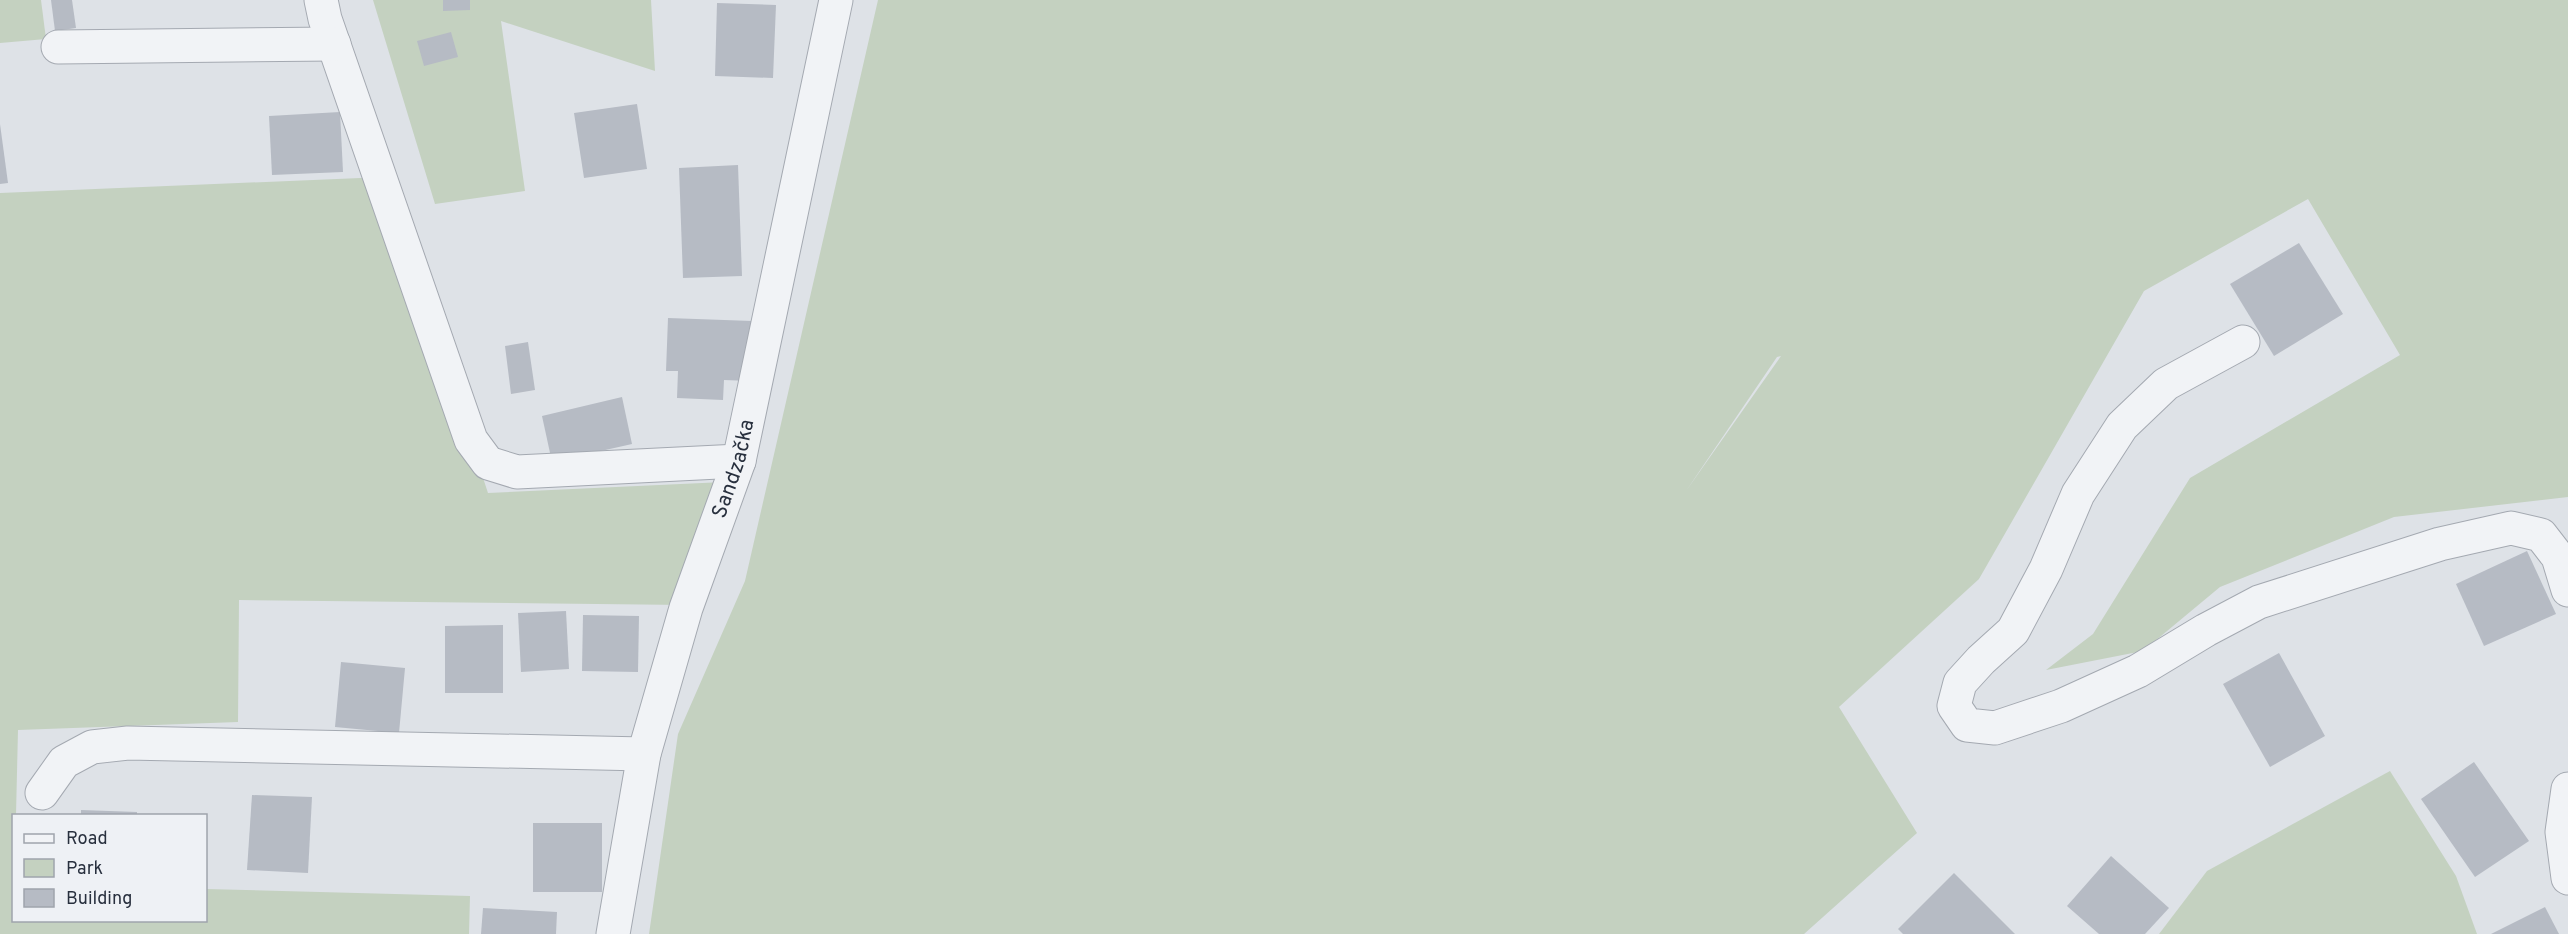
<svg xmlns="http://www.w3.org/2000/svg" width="2568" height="934" viewBox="0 0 2568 934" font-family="Overpass,sans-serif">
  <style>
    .green { fill: #c4d1c0; fill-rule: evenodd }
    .building { fill: #b6bbc4 }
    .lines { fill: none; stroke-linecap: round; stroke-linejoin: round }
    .minor-casing { stroke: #a4a9b1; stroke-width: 35 }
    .minor { stroke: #f1f3f6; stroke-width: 33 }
    .labels { text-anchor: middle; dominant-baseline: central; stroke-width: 4.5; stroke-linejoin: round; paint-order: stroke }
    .street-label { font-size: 21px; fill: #28303e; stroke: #eef1f5 }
  </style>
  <rect width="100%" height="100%" fill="#dee2e7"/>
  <g class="green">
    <path d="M0,0H41L46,39L0,43Z"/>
    <path d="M373,0H651L655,71L501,21L525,191L435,204Z"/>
    <path d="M878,0H2568V497L2394,517L2220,587L2143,651L2046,670L2093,634L2190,478L2400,355L2308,199L2144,291L1979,579L1839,707L1917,833L1804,934H649L678,734L745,581ZM1781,356L1686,491L1777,357Z"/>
    <path d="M384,177L488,493L724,482L686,605L239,600L238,722L18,730L16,815L14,816V920H206V889L470,896L469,934H0V193Z"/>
    <path d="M2390,771L2456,876L2477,934H2159L2207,871Z"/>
  </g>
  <g class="building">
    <path d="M51,0H72L76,28L55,31Z"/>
    <path d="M443,0H470V10L443,11Z"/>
    <path d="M717,3L776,5L773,78L715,76Z"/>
    <path d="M451,32L458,57L424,66L417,41Z"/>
    <path d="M637,104L647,169L584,178L574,113Z"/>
    <path d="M340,112L343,172L272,175L269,116Z"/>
    <path d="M0,124L8,183L0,184Z"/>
    <path d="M738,165L742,276L683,278L679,168Z"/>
    <path d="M2299,243L2343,314L2274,356L2230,284Z"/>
    <path d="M668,318L752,321L750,381L724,380L723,400L677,398L678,371H666Z"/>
    <path d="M528,342L535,390L511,394L505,346Z"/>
    <path d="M622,397L632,444L552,462L542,416Z"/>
    <path d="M2527,551L2556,614L2484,646L2456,584Z"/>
    <path d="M566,611L569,669L521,672L518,613Z"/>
    <path d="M583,615L639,616L638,672L582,671Z"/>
    <path d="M503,625V693H445V626Z"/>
    <path d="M2279,653L2325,736L2270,767L2223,684Z"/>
    <path d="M341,662L405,668L399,733L335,727Z"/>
    <path d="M2474,762L2529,841L2475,877L2421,799Z"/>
    <path d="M252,795L312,797L308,873L247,870Z"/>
    <path d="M81,810L137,812V816H81Z"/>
    <rect x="533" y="823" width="69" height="69"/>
    <path d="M2111,856L2169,908L2145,934H2099L2067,906Z"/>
    <path d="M1954,873L2015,934H1903L1898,929Z"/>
    <path d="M2545,907L2559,934H2491Z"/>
    <path d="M483,908L557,912L556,934H481Z"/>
  </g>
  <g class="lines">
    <g class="minor-casing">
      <g id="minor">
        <path d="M321,0L325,19L471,440L488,463L517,472L739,461"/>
        <path d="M58,47L334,44"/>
        <path d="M2243,342L2166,384L2122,426L2078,494L2046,569L2013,631L1981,660L1960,683L1954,706L1967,725L1995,728L2061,706L2138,671L2206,630L2259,602L2440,544L2511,528L2541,535L2558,557L2568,590"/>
        <path d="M2568,789L2562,832L2568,878"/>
        <path d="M42,793L64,762L92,747L128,743L644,754"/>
        <path id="s1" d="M613,934L644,754L686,608L739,461L836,0"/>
      </g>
    </g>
    <use href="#minor" class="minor"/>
  </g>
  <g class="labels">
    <g class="street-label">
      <text stroke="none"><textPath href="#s1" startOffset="482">Sandzačka</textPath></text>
    </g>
  </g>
  <rect x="12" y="814" width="195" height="108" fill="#eef1f5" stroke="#9fa4ac" stroke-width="1.5"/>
  <rect x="24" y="834" width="30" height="9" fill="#f1f3f6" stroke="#9fa4ac" stroke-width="1.5"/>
  <text x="66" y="844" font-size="18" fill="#28303e">Road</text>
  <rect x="24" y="859" width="30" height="18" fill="#c4d1c0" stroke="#9fa4ac" stroke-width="1.5"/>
  <text x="66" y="874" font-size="18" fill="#28303e">Park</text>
  <rect x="24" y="889" width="30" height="18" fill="#b6bbc4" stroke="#9fa4ac" stroke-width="1.5"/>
  <text x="66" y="904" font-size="18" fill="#28303e">Building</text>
</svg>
